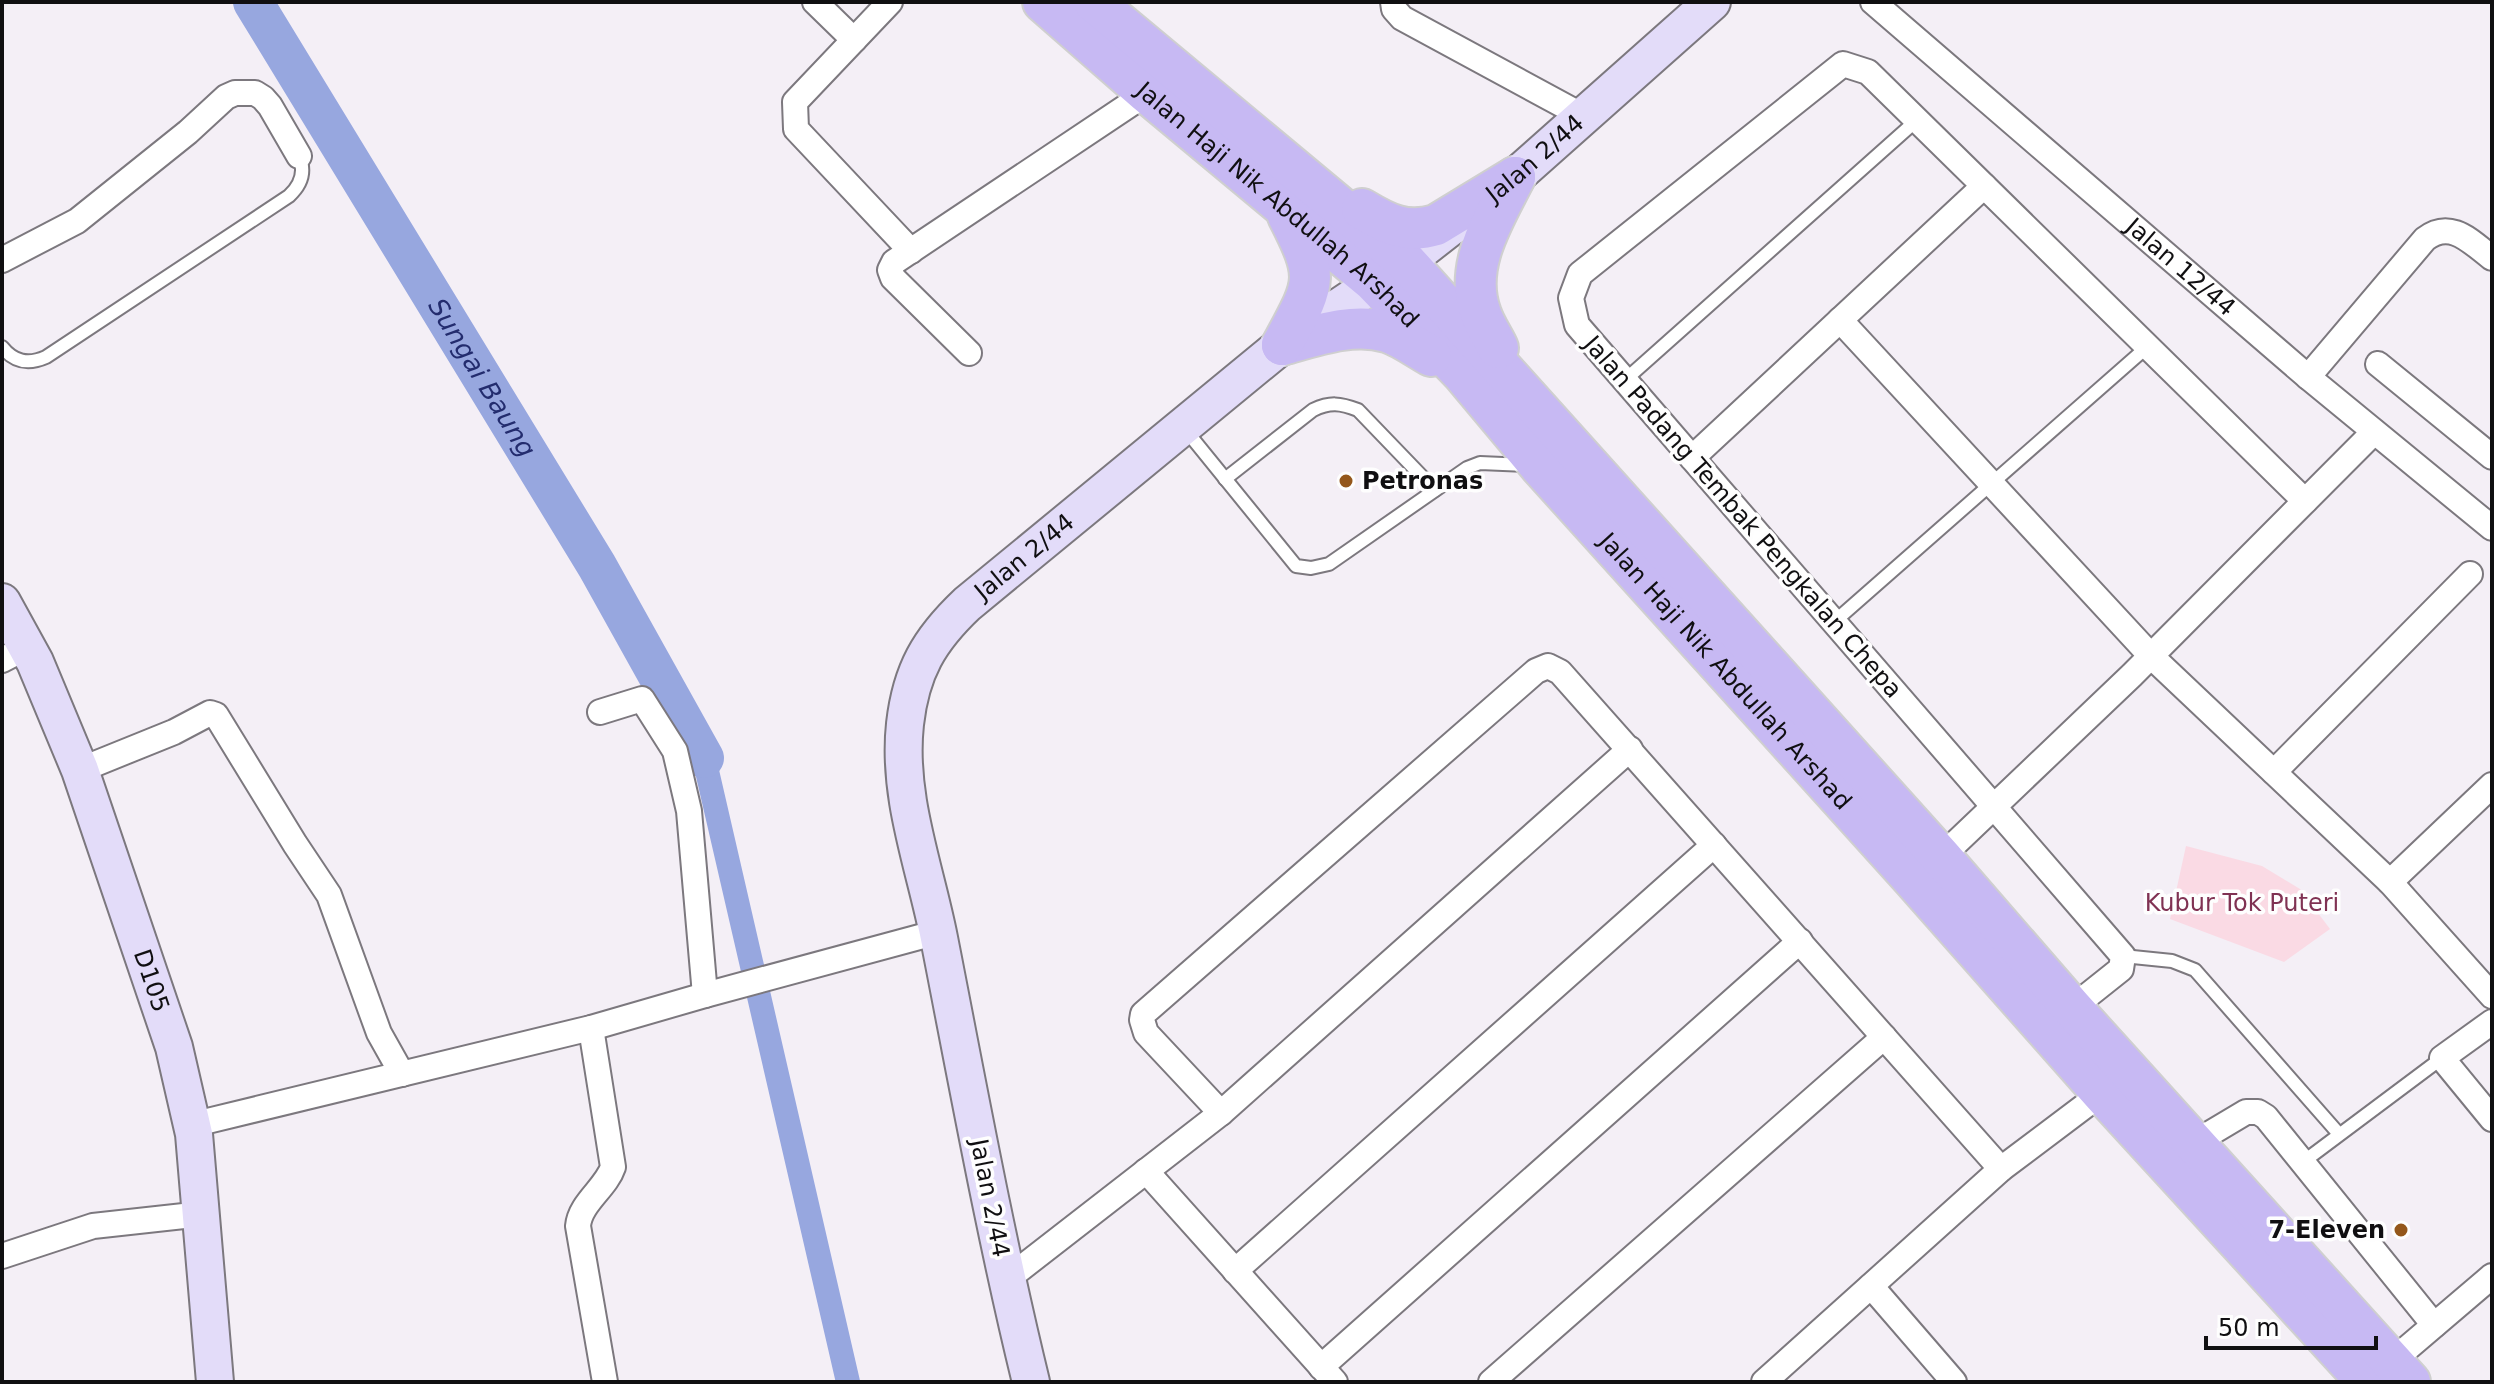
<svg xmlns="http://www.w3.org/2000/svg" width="2494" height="1384" viewBox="0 0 2494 1384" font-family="'DejaVu Sans',sans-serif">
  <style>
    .green { fill: #fadae4 }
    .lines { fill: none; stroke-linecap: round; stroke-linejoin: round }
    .canal { stroke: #97a7df; stroke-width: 24 }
    .river { stroke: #97a7df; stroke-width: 40 }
    .lane-casing { stroke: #7c787e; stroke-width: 16 }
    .street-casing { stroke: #7c787e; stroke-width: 28 }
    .secondary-casing { stroke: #7c787e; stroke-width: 40 }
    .primary-casing { stroke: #cfcfcf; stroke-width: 44 }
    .lane { stroke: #fff; stroke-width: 12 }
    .street { stroke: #fff; stroke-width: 24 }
    .secondary { stroke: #e3dcf9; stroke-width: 36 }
    .primary { stroke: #c7b9f3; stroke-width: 40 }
    .poi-dot { fill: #94571b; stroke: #fefefe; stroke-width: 3 }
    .labels { text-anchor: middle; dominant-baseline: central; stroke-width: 7; stroke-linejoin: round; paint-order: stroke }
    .street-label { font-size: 24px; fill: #100f11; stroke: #fefefe }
    .poi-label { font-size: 24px; font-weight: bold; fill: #100f11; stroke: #fefefe; text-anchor: start }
    .park-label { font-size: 24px; fill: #803253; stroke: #fefefe }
    .water-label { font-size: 26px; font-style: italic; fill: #232c6e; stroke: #fefefe }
  </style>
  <rect width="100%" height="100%" fill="#f4eff6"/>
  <path class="green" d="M2186,846L2262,866L2300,889L2330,929L2284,962L2170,919Z"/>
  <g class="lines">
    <path class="canal" d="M704,758L848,1382"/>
    <path class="river" id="s1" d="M253,2L597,566L704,758"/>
    <g class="lane-casing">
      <g id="lane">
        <path d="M2,347C14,362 28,365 46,357L289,196C301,185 306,172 299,156"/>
        <path d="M1625,380L1917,120"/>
        <path d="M1184,428L1296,566L1311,568L1329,564L1467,468L1480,463L1528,465"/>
        <path d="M1225,479L1313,410C1330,402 1340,403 1358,410L1435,490"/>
        <path d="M1834,622L2147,347"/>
        <path d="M2123,956L2172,961L2195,970L2339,1134"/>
        <path d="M2303,1162L2442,1058"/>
      </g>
    </g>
    <g class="street-casing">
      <g id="street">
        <path d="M815,2L854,40"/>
        <path d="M890,2L795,102L796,129L911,251"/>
        <path d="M1393,2L1394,9L1402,18L1583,116"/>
        <path id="s2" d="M1873,2L2308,377L2492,528"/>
        <path d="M2,260L77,221L188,132L226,97L235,93H255L263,98L270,106L299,156"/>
        <path d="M1840,320L2151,656L2390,882L2492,996"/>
        <path d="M969,353L893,278L890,270L894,262L1147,93"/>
        <path d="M2378,364L2492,457"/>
        <path d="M2308,377L2425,239C2451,219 2471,242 2492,258"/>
        <path d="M1692,458L1984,186"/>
        <path d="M2,660L27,647"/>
        <path d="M600,712L642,699L675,751L689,811L705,995"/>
        <path d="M80,770L174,732L210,713L216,715L295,844L329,895L379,1033L402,1074"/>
        <path d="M2274,772L2470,574"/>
        <path d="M1941,857L2132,675L2374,432"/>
        <path d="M2390,882L2492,785"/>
        <path d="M2072,1008L2121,969L2123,956L1577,325L1571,298L1580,274L1843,64L1868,72L2305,501"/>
        <path d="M2492,1022L2442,1058L2492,1119"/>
        <path d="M591,1028L613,1167C606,1188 580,1203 578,1226L605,1382"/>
        <path d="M1221,1113L1146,1033L1142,1020L1143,1014L1536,671L1548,666L1560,672L2001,1169"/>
        <path d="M191,1125L591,1028L705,995L938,932"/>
        <path d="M2194,1143L2246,1112H2258L2266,1117L2434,1325"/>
        <path d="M1146,1171L1335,1382"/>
        <path d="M2,1256L93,1226L202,1214"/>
        <path d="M1235,1271L1714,845"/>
        <path d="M1006,1280L1221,1113L1630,749"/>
        <path d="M1871,1286L1954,1382"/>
        <path d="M2391,1362L2492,1276"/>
        <path d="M1321,1367L1800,941"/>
        <path d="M1491,1382L1884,1037"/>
        <path d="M1764,1382L2001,1169L2102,1093"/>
      </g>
    </g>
    <g class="secondary-casing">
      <g id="secondary">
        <path id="s3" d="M2,602L35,662L80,770L174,1047L194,1134L215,1382"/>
        <path id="s4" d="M1031,1382C995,1235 968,1086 939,938C925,867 897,797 905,724C911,671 929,640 967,604L1282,345L1406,262L1515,177L1712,2"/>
      </g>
    </g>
    <g class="primary-casing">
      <g id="primary">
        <path id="s5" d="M1043,2L1147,93L1374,282L1462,373L1539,465L1911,877L2102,1093L2367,1382"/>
        <path d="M1094,2L1406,262L1941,857L2072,1008L2410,1382"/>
        <path d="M1362,209C1387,224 1406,234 1436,225L1515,177"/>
        <path d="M1282,345C1315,336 1352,322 1387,332C1402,337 1417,348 1431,356"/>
        <path d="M1282,345C1315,283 1321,280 1288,216"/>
        <path d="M1498,348C1493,337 1485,326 1481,314C1463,266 1494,219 1515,177"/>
      </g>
    </g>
    <use href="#lane" class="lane"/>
    <use href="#street" class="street"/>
    <use href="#secondary" class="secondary"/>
    <use href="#primary" class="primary"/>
  </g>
  <g class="poi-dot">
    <circle cx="1346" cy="481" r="8"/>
    <circle cx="2401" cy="1230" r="8"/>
  </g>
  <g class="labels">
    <g class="street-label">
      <text stroke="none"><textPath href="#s4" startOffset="1532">Jalan 2/44</textPath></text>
      <text stroke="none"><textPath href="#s5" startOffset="310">Jalan Haji Nik Abdullah Arshad</textPath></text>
      <text stroke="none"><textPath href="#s2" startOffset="406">Jalan 12/44</textPath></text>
      <text transform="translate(1743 517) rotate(49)">Jalan Padang Tembak Pengkalan Chepa</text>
      <text stroke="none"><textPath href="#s4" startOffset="884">Jalan 2/44</textPath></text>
      <text stroke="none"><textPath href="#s5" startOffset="958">Jalan Haji Nik Abdullah Arshad</textPath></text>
      <text stroke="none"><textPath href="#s3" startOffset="408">D105</textPath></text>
      <text transform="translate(990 1198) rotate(79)">Jalan 2/44</text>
    </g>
    <g class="poi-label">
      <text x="1362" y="481">Petronas</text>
      <text x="2385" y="1230" text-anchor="end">7-Eleven</text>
    </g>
    <g class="park-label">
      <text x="2242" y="903">Kubur Tok Puteri</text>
    </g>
    <g class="water-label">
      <text stroke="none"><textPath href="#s1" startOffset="440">Sungai Baung</textPath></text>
    </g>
  </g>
  <rect width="2494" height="1384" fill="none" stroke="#100f11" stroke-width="8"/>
  <path d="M2206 1336v12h170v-12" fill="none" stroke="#100f11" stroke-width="4"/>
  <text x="2218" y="1336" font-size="24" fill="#100f11" stroke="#fefefe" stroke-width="6" paint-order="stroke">50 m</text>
</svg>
